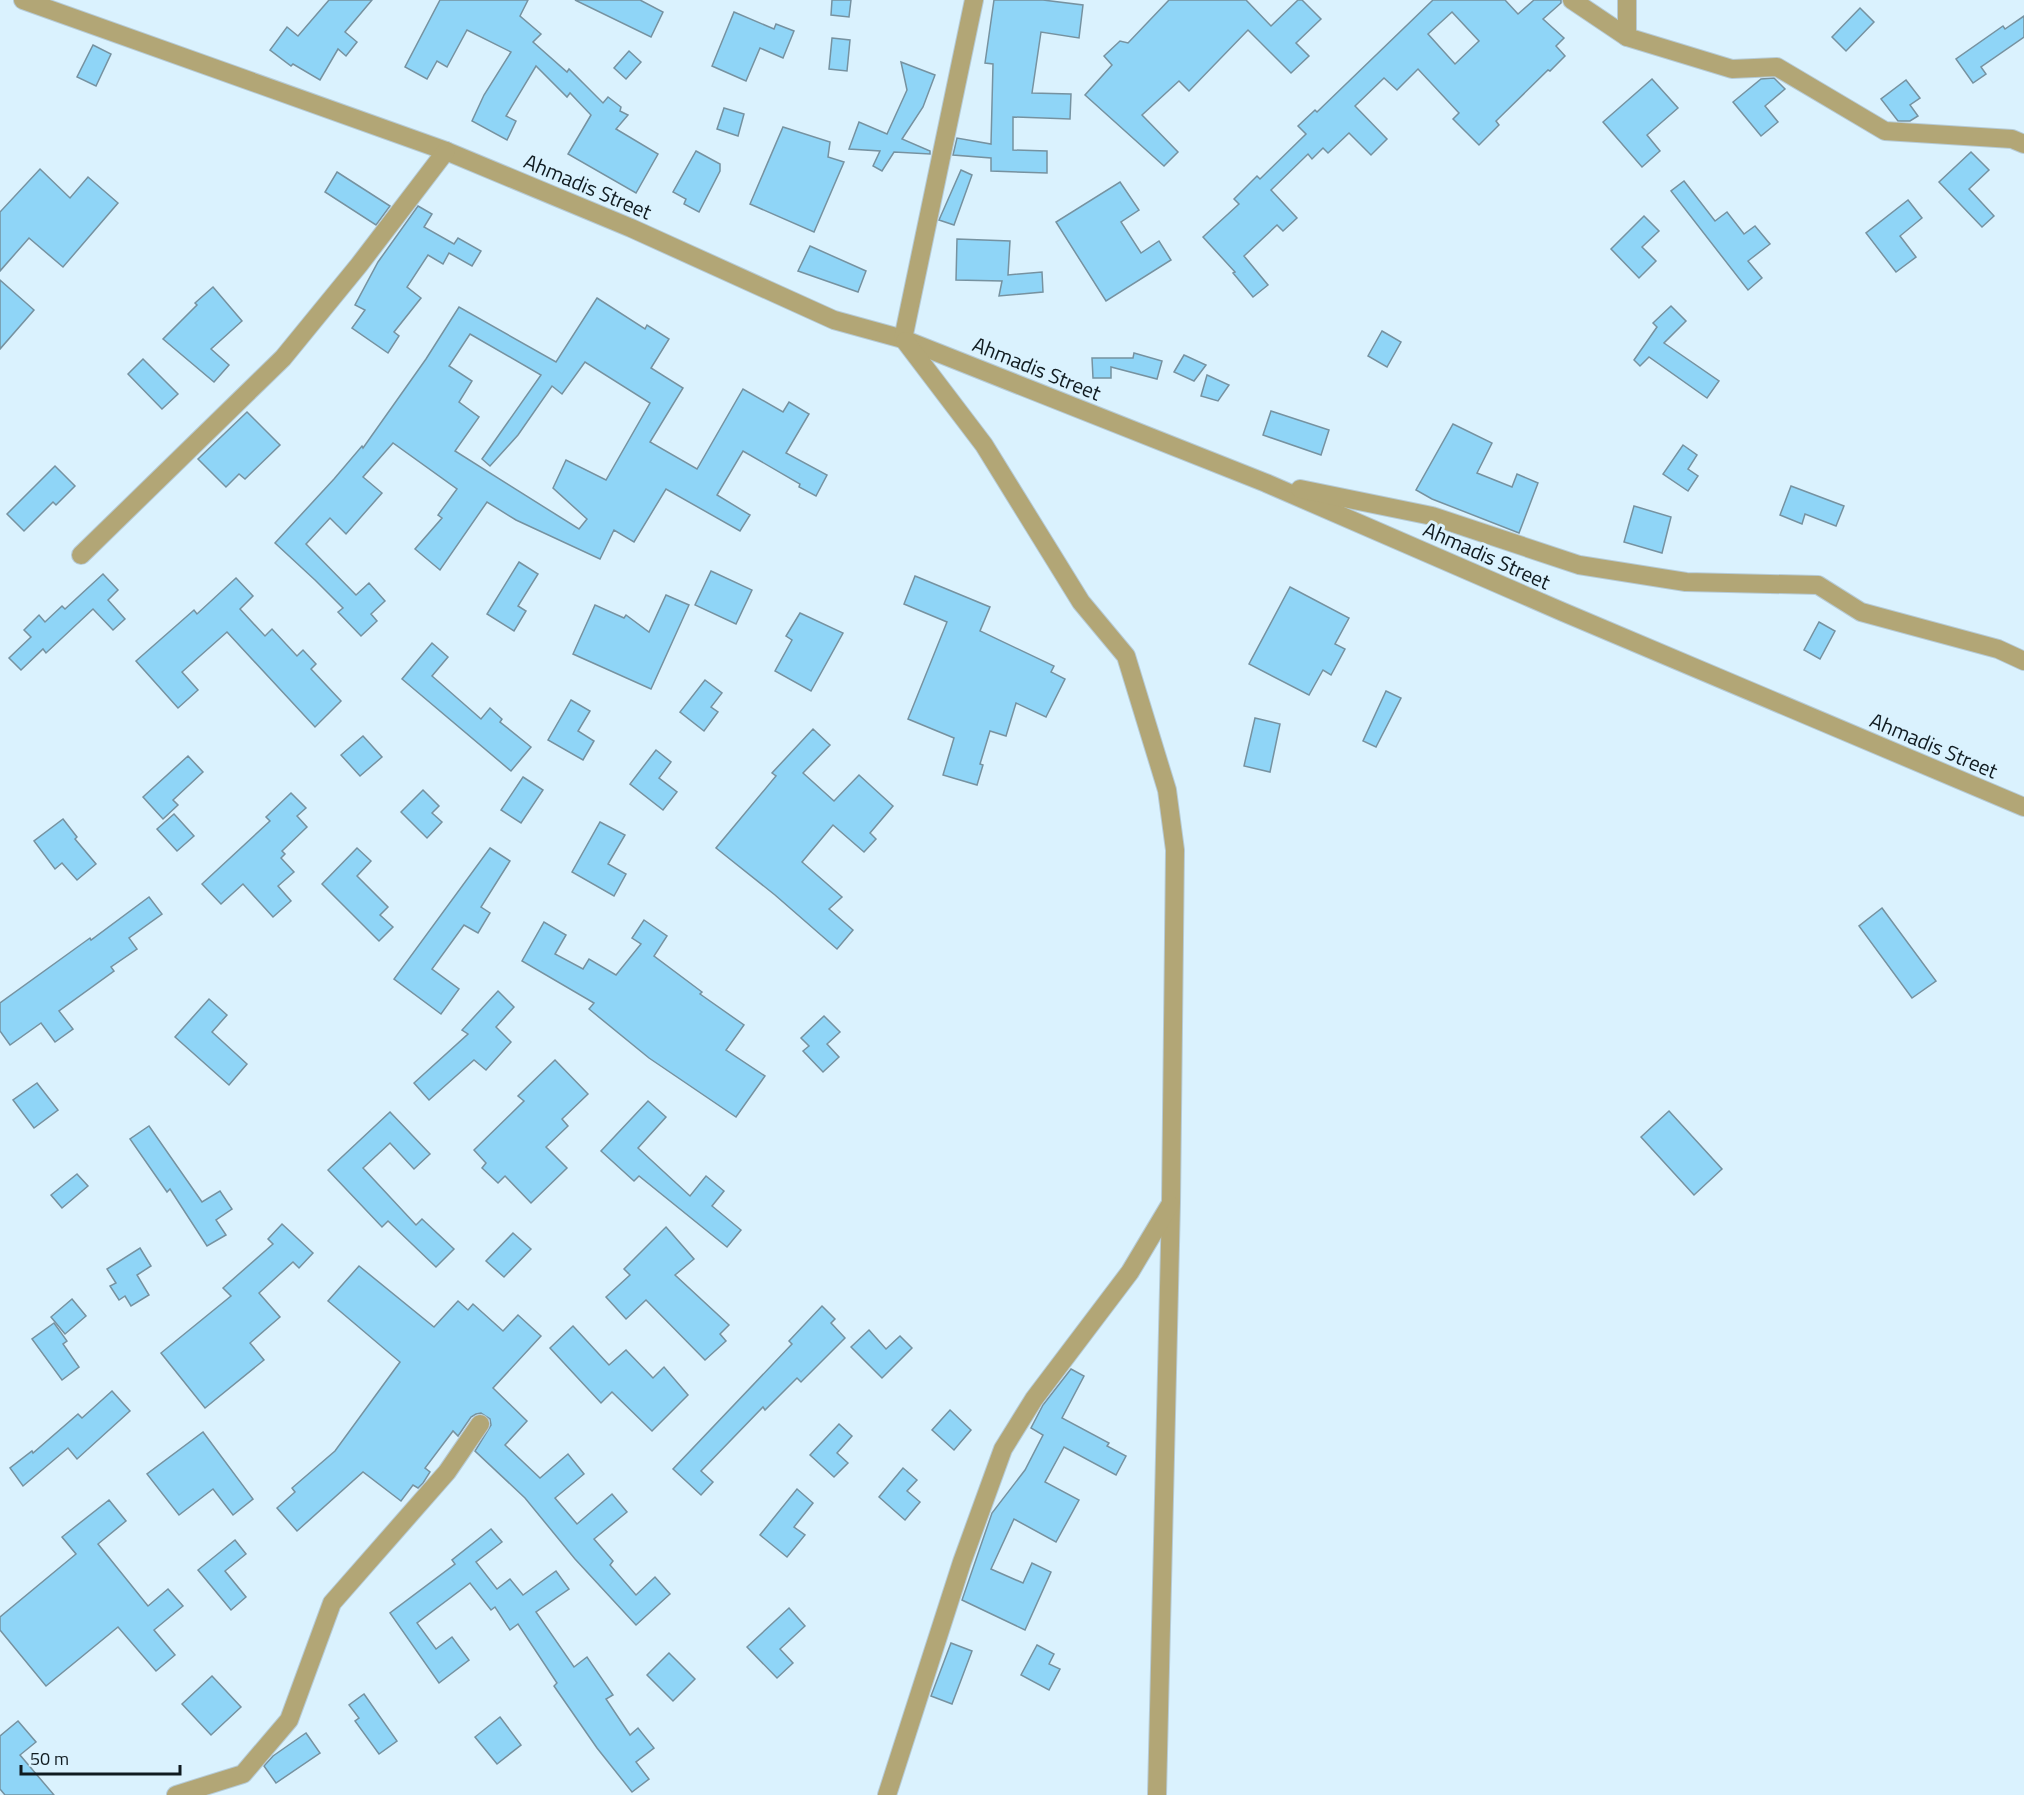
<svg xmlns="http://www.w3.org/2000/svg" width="2024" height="1795" viewBox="0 0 2024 1795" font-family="'Titillium Web',sans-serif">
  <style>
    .building { fill: #8fd5f7; stroke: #7692a0; stroke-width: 1.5; fill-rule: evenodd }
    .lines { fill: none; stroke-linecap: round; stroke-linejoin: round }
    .minor-casing { stroke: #b6cbd6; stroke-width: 20 }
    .minor { stroke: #b2a676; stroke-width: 18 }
    .labels { text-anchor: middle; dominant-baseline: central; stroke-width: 6; stroke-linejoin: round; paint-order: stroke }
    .street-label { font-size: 21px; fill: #101b20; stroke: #daf2fe }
  </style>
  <rect width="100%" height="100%" fill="#daf2fe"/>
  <g class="building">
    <path d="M329,0H372L345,32L357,42L346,56L338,49L320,80L293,64L291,66L270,50L287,27L298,36Z"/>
    <path d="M440,0H528L520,16L541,34L533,42L567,72L569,69L603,103L608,97L621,107L620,111L628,115L616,129L658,154L636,193L568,154L591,115L570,93L567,97L536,66L506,116L516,121L507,140L472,121L484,95L511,52L467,30L447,67L437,61L427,79L405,67Z"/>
    <path d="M575,0H640L663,12L651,37Z"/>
    <path d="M832,0H851L849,17L831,15Z"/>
    <path d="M994,0H1043L1083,5L1079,38L1041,32L1032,93L1071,94L1070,119L1013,117V150L1047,151V173L991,171V158L953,155L957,138L991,144L993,64L985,63Z"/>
    <path d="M1169,0H1246L1271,26L1298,0H1302L1321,19L1296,43L1309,56L1291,73L1248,30L1189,91L1179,81L1142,115L1178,152L1164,166L1085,95L1112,65L1104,56L1120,41L1128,43Z"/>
    <path d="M1433,0H1505L1518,14L1534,0H1561V3L1543,19L1564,38L1556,46L1565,56L1550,71L1548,70L1496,121L1499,125L1479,145L1453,119L1459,113L1418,69L1397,90L1384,78L1355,106L1387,139L1371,155L1349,133L1328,153L1323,148L1312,159L1308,154L1271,190L1297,218L1283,231L1277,225L1244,256L1268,285L1253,297L1233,273L1235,272L1203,237L1239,204L1234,199L1257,176L1260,179L1306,134L1298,126L1315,110L1317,112ZM1452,12L1479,41L1455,64L1428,34Z"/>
    <path d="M1860,8L1874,22L1846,51L1832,37Z"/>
    <path d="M734,12L774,29L776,24L794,31L783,58L760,48L746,81L712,66Z"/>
    <path d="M2024,16V37L1981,67L1986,74L1973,83L1956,59L2003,26L2005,29Z"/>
    <path d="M832,38L850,40L847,71L829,69Z"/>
    <path d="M93,45L111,54L96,86L77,77Z"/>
    <path d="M629,51L641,62L626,79L614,68Z"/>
    <path d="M901,62L935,75L923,107L902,139L930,151V154L894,152L882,171L873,166L880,151L849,149L859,122L887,134L907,90Z"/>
    <path d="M1774,78L1785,89L1765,106L1778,122L1761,136L1733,102L1761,79Z"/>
    <path d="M1652,79L1678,108L1647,135L1660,151L1642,167L1603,122Z"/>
    <path d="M1906,80L1920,98L1910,105L1918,116L1910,121H1898L1881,99Z"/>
    <path d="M724,108L744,114L738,136L717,129Z"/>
    <path d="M783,127L830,142L828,157L844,162L814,232L750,204Z"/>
    <path d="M696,151L720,164V171L699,212L684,204L686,199L673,192Z"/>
    <path d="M1971,152L1989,170L1969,189L1994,216L1982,227L1939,182Z"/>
    <path d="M40,169L70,198L88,177L118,203L63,267L29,238L0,271V212Z"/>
    <path d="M961,170L972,175L954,225L939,220Z"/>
    <path d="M337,172L390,206L376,225L325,192Z"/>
    <path d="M1684,181L1715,221L1727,212L1744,234L1755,226L1770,244L1748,261L1762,278L1748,290L1671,191Z"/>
    <path d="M1120,182L1139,210L1121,222L1141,253L1159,241L1171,260L1106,301L1056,222Z"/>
    <path d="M1908,200L1922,218L1900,236L1916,257L1896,272L1866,233Z"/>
    <path d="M418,206L432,214L424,227L454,244L458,238L481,251L472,266L449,253L443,264L428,255L407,287L421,298L394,332L399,336L388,353L352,328L365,310L355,305L378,262Z"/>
    <path d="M1644,216L1659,231L1642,247L1656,261L1639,278L1611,249Z"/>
    <path d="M957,239L1010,241L1008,275L1042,272L1043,292L999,296L1002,281L956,280Z"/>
    <path d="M810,246L866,271L858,292L798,271Z"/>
    <path d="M0,280L34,310L0,349Z"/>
    <path d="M213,287L242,321L211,349L229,365L214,382L163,339L197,305L195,303Z"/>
    <path d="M597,298L645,329L647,325L669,339L651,368L683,388L650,442L697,469L743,389L783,412L789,402L809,414L786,453L827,475L816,496L799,487L800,484L743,451L717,495L750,515L740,531L666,489L634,542L614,530L600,559L516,520L487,502L440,570L415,549L442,518L438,515L457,489L393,443L363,477L382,493L346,534L330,518L306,544L356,595L369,583L385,601L371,614L377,621L361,636L338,612L343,608L315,580L275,543L334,479L362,446L363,448L426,359L459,307L556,362ZM470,334L541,375L482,459L490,466L518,435L552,386L562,394L585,362L650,403L606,480L566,460L553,488L587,519L579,529L455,451L479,417L459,402L472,381L449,366Z"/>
    <path d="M1671,306L1686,321L1664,343L1719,381L1707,398L1649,357L1640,366L1634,360L1657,327L1653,323Z"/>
    <path d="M1382,331L1401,342L1387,367L1368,356Z"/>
    <path d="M1134,353L1162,361L1157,379L1111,367V378H1093L1092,358H1133Z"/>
    <path d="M1184,355L1206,365L1194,381L1174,372Z"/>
    <path d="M143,359L178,394L162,409L128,374Z"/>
    <path d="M1207,375L1229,385L1218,401L1201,396Z"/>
    <path d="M1271,411L1329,430L1321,455L1263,435Z"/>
    <path d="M247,412L280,445L245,479L239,474L226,487L198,459Z"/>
    <path d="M1453,424L1492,443L1477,473L1512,487L1517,474L1538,483L1519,533L1432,499L1416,490Z"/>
    <path d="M1683,445L1697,455L1688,469L1698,476L1688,491L1663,474Z"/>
    <path d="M55,466L75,486L56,505L53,502L24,531L7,514Z"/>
    <path d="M1791,486L1844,506L1836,526L1805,514L1802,524L1780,515Z"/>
    <path d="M1634,506L1671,517L1662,553L1624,542Z"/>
    <path d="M519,562L538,574L518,606L526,611L514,631L487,614Z"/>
    <path d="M711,571L752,590L736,624L695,605Z"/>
    <path d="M103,574L118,590L108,600L125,619L113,630L93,609L46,653L43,649L21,670L9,658L31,637L24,630L39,615L45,622L62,606L65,609Z"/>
    <path d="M915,576L990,607L980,631L1054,666L1051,672L1065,679L1046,717L1016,703L1006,736L990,731L980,764L983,765L977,785L943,775L954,738L908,719L947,622L904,604Z"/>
    <path d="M236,578L253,596L240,609L265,636L272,629L297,656L303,650L316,664L311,669L341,701L315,727L227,632L182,672L198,690L178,708L136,661L194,610L197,614Z"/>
    <path d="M1290,587L1349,618L1335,644L1345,649L1331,675L1323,670L1309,695L1249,664Z"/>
    <path d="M666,595L689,605L651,689L573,654L595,605L624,618L626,615L649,632Z"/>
    <path d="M800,613L843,633L811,691L775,671L792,640L786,636Z"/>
    <path d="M1819,622L1835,631L1820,659L1804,650Z"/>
    <path d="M432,643L448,657L432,676L481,719L490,708L502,719L500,722L531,747L511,771L402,679Z"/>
    <path d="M705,680L722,693L711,707L718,712L704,731L680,712Z"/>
    <path d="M1386,691L1401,698L1376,747L1363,741Z"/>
    <path d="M571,700L590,711L578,731L594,741L583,760L548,740Z"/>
    <path d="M1255,718L1280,724L1270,772L1244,766Z"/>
    <path d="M813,729L830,745L803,773L834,801L859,775L893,806L870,833L876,839L864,852L833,825L802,862L842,897L829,909L853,930L837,949L775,895L716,848L776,776L772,773Z"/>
    <path d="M363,736L382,757L360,776L341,755Z"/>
    <path d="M656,750L671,762L659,778L677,792L663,810L630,784Z"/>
    <path d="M188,756L203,772L173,800L178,805L163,819L143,797Z"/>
    <path d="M523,777L543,790L521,823L501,810Z"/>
    <path d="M423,790L439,806L432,813L442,822L427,838L401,812Z"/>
    <path d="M291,793L306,808L297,816L307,827L282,851L285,854L281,858L294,872L278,886L291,901L273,917L243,884L221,904L202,884L270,821L266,817Z"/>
    <path d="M174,814L194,836L177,851L157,829Z"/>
    <path d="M63,819L77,837L75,839L96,864L77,880L62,863L55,869L34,841Z"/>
    <path d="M600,822L625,835L608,864L626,874L614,896L572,872Z"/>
    <path d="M357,848L371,861L357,876L388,907L380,915L393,927L379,941L322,884Z"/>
    <path d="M490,848L510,861L481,907L490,913L478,933L464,925L432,969L459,989L441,1014L394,979Z"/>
    <path d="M149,897L162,914L129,938L137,949L111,967L114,971L59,1011L73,1029L55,1042L41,1023L10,1045L0,1031V1003L90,938L91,940Z"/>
    <path d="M1882,908L1936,981L1912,998L1859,926Z"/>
    <path d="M644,920L667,936L654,956L702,992L700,994L744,1025L726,1050L765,1076L736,1117L649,1058L589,1009L594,1003L522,961L544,922L566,935L555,954L583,969L589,959L616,975L641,944L632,938Z"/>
    <path d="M498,991L514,1007L496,1027L511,1042L486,1070L474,1060L429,1100L414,1083L468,1034L462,1030Z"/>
    <path d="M209,999L227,1015L212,1032L247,1064L229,1085L175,1037Z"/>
    <path d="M824,1016L840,1032L827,1044L839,1057L823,1072L803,1051L809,1046L801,1038Z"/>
    <path d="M555,1060L588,1094L562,1119L568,1126L546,1147L567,1168L531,1203L505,1176L498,1183L482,1168L486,1163L474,1150L524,1101L518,1096Z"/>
    <path d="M37,1083L58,1110L34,1128L13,1100Z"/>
    <path d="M648,1101L666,1117L638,1148L690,1196L706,1176L724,1191L712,1206L741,1230L727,1247L639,1176L634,1181L601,1151Z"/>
    <path d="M1669,1111L1722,1169L1694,1195L1641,1137Z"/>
    <path d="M390,1112L430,1154L414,1169L390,1143L363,1168L416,1225L422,1219L454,1249L436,1267L388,1221L382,1227L328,1170Z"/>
    <path d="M149,1126L202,1202L220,1191L232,1209L216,1220L226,1235L207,1246L170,1189L167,1192L130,1139Z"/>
    <path d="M77,1174L88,1186L62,1208L51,1195Z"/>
    <path d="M282,1224L313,1253L299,1268L293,1262L259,1293L280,1317L250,1343L264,1360L205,1408L161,1353L231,1296L223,1288L273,1244L268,1239Z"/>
    <path d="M666,1227L694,1259L675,1275L729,1325L720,1334L726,1341L705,1360L646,1300L626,1319L606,1297L630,1275L624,1269Z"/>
    <path d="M513,1233L531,1249L504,1277L486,1261Z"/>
    <path d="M140,1248L151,1266L137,1275L149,1295L131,1306L125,1296L119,1300L110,1286L116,1283L107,1269Z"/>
    <path d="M359,1266L434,1327L458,1301L468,1310L473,1304L503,1331L518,1315L541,1336L493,1388L527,1421L505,1445L540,1478L568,1454L584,1474L555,1498L577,1524L612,1494L627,1512L594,1539L613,1561L610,1565L636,1595L655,1577L670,1594L636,1625L575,1559L525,1498L475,1451L491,1425L490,1419L481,1413L476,1414L471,1417L458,1436L453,1431L425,1468L430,1472L423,1483L418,1488L413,1485L401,1501L363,1472L297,1531L277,1508L295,1492L292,1488L335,1451L400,1362L328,1301Z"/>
    <path d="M72,1299L86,1316L65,1334L51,1317Z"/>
    <path d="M822,1306L835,1319L831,1323L845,1338L801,1382L797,1378L765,1410L763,1407L701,1471L713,1482L701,1495L673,1469L792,1344L789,1341Z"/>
    <path d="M54,1323L67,1341L63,1344L79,1367L62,1380L32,1339Z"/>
    <path d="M573,1326L609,1365L626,1350L653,1378L664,1367L688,1395L652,1431L612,1392L601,1403L550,1348Z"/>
    <path d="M869,1330L886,1349L900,1336L912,1348L882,1378L851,1347Z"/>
    <path d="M1071,1369L1084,1376L1062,1418L1109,1443L1107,1446L1126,1456L1116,1475L1064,1447L1045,1482L1079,1500L1056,1542L1014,1519L991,1569L1023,1583L1032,1563L1051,1572L1025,1630L962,1600L992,1513L1025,1470L1043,1435L1031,1428L1043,1405Z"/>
    <path d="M112,1391L130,1411L77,1459L68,1448L23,1486L10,1468L32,1451L33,1453L78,1414L82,1418Z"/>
    <path d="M950,1410L971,1430L954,1450L932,1430Z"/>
    <path d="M839,1424L852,1436L837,1453L848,1463L834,1477L810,1455Z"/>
    <path d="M203,1432L253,1499L233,1515L213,1489L179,1515L147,1474Z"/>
    <path d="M903,1468L917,1480L907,1491L920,1502L905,1520L879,1497Z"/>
    <path d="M797,1489L813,1503L794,1527L805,1535L787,1557L760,1535Z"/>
    <path d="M109,1500L126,1521L98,1544L148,1606L168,1589L183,1606L154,1630L175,1655L156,1671L118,1627L46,1686L0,1630V1617L76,1554L62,1537Z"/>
    <path d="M491,1529L502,1542L476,1562L497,1589L510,1579L523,1595L556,1571L569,1589L536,1612L574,1667L587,1657L613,1695L606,1699L630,1735L638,1728L654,1748L636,1762L649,1779L632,1792L597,1748L554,1686L557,1683L518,1624L510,1630L495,1607L491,1610L470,1583L417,1623L436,1649L452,1637L469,1660L439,1683L390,1613L455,1564L452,1560Z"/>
    <path d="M235,1540L246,1554L225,1571L246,1597L231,1610L198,1570Z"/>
    <path d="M789,1608L805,1626L780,1649L793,1663L777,1678L747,1647Z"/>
    <path d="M951,1643L972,1651L952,1704L931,1696Z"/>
    <path d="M1037,1645L1054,1654L1049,1664L1060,1669L1049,1690L1021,1675Z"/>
    <path d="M669,1653L695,1679L673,1701L647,1675Z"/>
    <path d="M212,1676L241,1707L211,1735L182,1704Z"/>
    <path d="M364,1694L397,1741L379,1754L355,1721L359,1718L349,1705Z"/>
    <path d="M500,1717L521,1745L497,1764L475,1737Z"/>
    <path d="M18,1721L36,1742L20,1755L54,1795H5L0,1789V1736Z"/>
    <path d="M306,1733L320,1753L276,1783L264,1766L273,1756Z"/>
  </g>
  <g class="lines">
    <g class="minor-casing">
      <g id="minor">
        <path d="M23,0L446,151L631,228L834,320L903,339L1266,483L1563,612L2024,807"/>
        <path d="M1572,0L1627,37L1732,69L1777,67L1885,131L2012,139L2024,144"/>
        <path d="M1627,0V37"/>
        <path d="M903,339L974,0"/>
        <path d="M905,341L984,445L1081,602L1126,656L1167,790L1175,850L1171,1203L1157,1795"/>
        <path d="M1300,489L1432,516L1579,565L1686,582L1818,585L1861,612L1998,649L2024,661"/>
        <path d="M81,555L283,358L359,265L446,151"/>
        <path d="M176,1795L243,1774L289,1720L332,1603L447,1472L480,1424"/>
        <path d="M887,1795L962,1562L1003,1449L1034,1399L1130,1272L1170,1205"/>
      </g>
    </g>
    <use href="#minor" class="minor"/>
  </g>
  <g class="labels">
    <g class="street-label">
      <text transform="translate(588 186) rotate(23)">Ahmadis Street</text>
      <text transform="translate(1037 368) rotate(22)">Ahmadis Street</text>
      <text transform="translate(1487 555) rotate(24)">Ahmadis Street</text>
      <text transform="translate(1934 745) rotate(23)">Ahmadis Street</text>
    </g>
  </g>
  <path d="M21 1765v9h159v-9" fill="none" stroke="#101b20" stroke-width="3"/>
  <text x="30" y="1765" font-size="18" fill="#101b20" stroke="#daf2fe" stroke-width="4.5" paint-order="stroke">50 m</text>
</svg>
